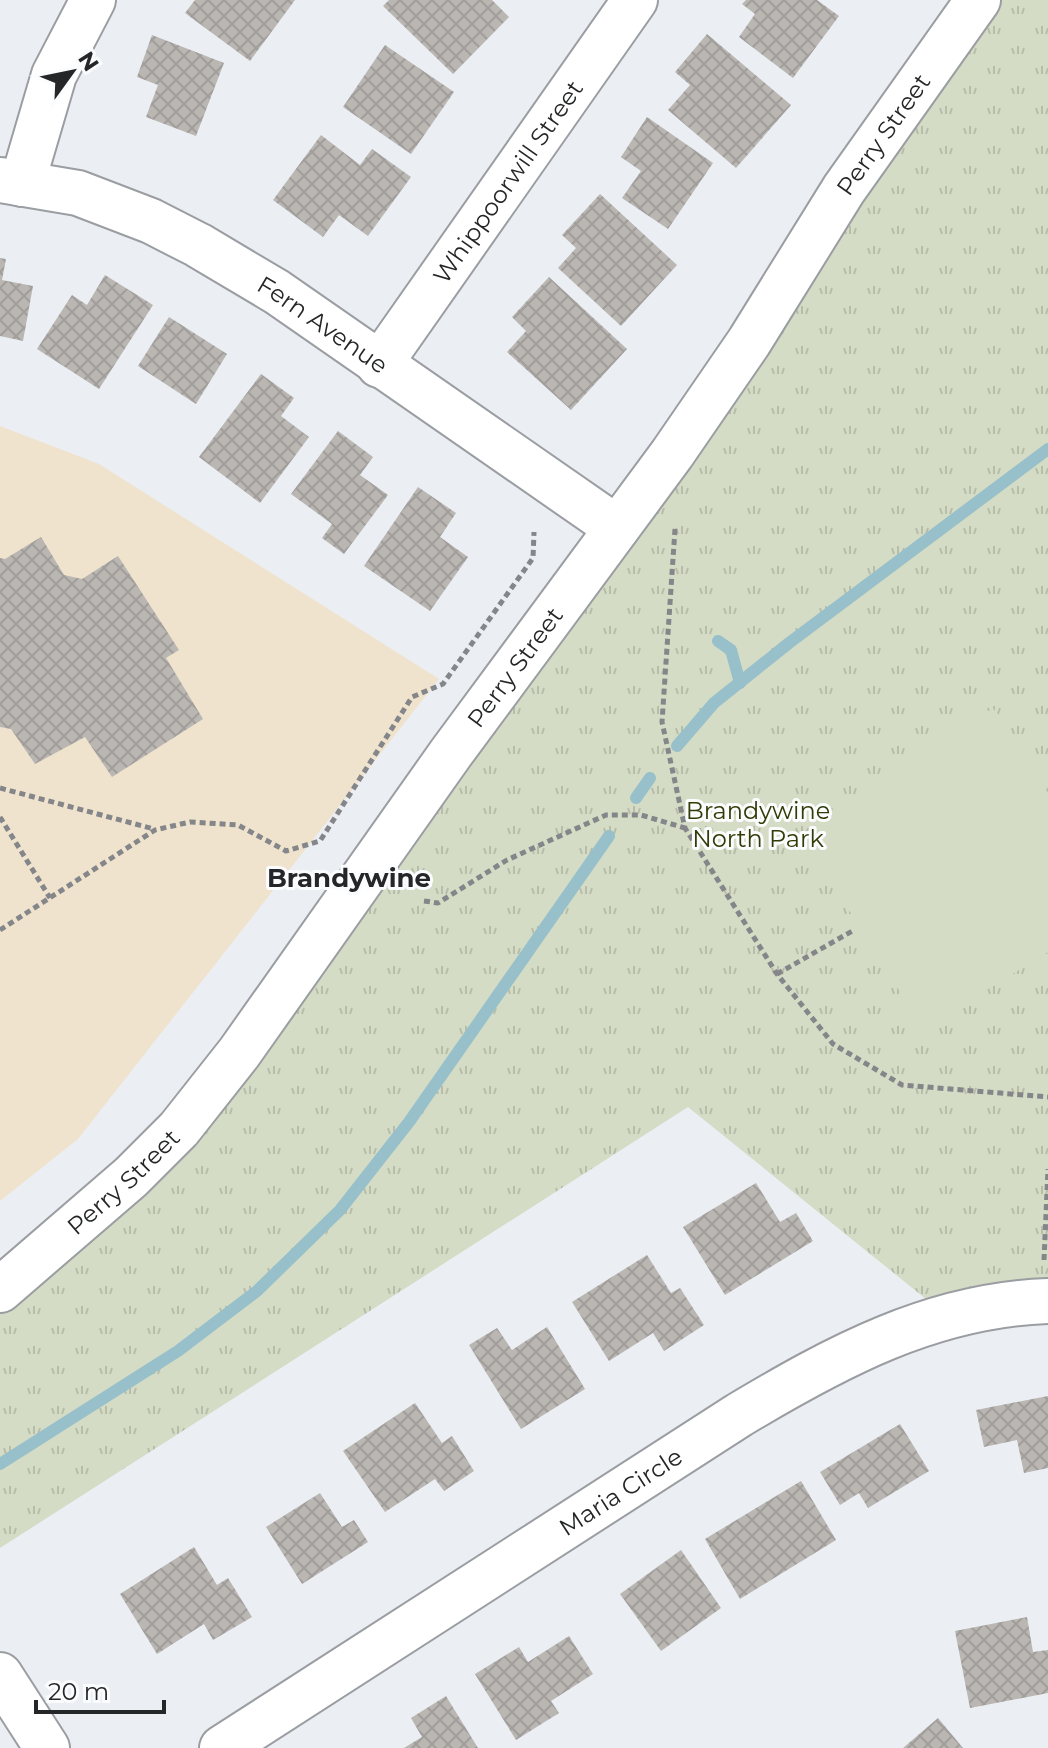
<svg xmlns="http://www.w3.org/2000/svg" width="1048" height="1748" viewBox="0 0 1048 1748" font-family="Montserrat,sans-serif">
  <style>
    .education { fill: #efe3ce }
    .park { fill: url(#park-tufts) }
    .garden { fill: #d5dcc5 }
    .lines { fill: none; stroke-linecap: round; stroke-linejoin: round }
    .stream { stroke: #98c0ca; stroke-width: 12 }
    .building { fill: url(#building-cross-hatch) }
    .street-casing { stroke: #9a9da1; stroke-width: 48 }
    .path { stroke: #848689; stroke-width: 5; stroke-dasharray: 6 4; stroke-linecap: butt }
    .street { stroke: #fff; stroke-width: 44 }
    .labels { text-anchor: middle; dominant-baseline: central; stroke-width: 6; stroke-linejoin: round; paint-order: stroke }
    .street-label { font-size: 24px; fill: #252627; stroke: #fafcfe }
    .park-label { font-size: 24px; fill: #303b05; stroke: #fafcfe }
    .neighbourhood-label { font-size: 26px; font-weight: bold; fill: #252627; stroke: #fafcfe }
  </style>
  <defs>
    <pattern id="park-tufts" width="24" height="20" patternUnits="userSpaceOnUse" patternTransform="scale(2)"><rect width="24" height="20" fill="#d5dcc5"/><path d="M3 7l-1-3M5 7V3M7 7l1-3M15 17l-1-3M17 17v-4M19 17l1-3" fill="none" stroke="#b7bda9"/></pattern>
    <pattern id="building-cross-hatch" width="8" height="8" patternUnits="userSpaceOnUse" patternTransform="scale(2)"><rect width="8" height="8" fill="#bab7b3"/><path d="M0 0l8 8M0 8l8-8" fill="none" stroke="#a09d9a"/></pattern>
  </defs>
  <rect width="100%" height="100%" fill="#ebeef3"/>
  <path class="education" d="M0,426L99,464L439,679L78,1139L0,1201Z"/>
  <path class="park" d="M978,0H1048V1302L947,1316L688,1107L0,1548V1290L131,1177Z"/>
  <path class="garden" d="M993,708L1048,793V952L923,1029L802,835Z"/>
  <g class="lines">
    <g class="stream">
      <path d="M718,641L731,650L740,683"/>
      <path d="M677,746L714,703L789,643L1048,449"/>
      <path d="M636,798L650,778"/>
      <path d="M0,1464L178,1351L257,1291L340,1210L409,1122L609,836"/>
    </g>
  </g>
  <g class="building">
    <path d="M195,0H295L250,61L185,13Z"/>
    <path d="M389,0H492L509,17L453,74L383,6Z"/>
    <path d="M746,0H817L839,16L793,78L739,37L755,14L742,4Z"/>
    <path d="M707,34L791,105L736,168L668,110L690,85L675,72Z"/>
    <path d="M152,35L224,63L196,136L146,117L158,85L137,77Z"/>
    <path d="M385,45L454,92L411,154L343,107Z"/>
    <path d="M647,117L713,163L668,229L622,198L641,171L621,157Z"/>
    <path d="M321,135L360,165L372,149L411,177L368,236L339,215L323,237L273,200Z"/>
    <path d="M600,194L677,265L621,326L558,268L576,248L562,235Z"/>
    <path d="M0,258L6,259L2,280L33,286L23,341L0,336Z"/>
    <path d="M105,275L153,305L99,389L37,349L72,295L87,305Z"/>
    <path d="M549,277L627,349L571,410L507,352L526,331L512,317Z"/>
    <path d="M169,317L227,354L196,404L138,366Z"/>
    <path d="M261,374L294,398L281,416L309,437L260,503L199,457Z"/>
    <path d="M338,431L373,457L360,475L388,495L344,554L322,538L332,524L291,494Z"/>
    <path d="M418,487L456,513L440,537L468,557L430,611L364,566Z"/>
    <path d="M41,537L64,575L82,579L118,556L179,650L166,658L203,719L112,777L85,737L35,764L11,729L0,727V558L5,559Z"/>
    <path d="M756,1183L780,1222L796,1213L813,1241L725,1295L683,1227Z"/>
    <path d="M647,1255L671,1293L680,1288L704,1325L664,1351L653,1333L609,1361L572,1302Z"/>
    <path d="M547,1327L585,1389L521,1429L469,1345L497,1328L512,1350Z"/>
    <path d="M1048,1396V1468L1024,1473L1017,1440L984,1447L976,1410Z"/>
    <path d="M415,1403L442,1443L452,1436L474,1471L444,1491L435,1479L385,1512L343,1451Z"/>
    <path d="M900,1424L929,1471L868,1508L859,1493L840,1505L820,1472Z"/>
    <path d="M801,1481L836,1540L740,1599L705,1539Z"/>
    <path d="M320,1493L342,1527L354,1520L368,1542L302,1584L266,1527Z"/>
    <path d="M194,1547L217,1585L228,1578L252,1617L213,1640L204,1624L157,1654L120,1594Z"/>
    <path d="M681,1550L721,1608L661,1651L620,1594Z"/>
    <path d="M1027,1617L1033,1652L1048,1650V1693L970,1708L955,1631Z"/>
    <path d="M569,1636L593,1674L551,1701L559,1713L516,1740L475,1674L519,1647L528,1662Z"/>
    <path d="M446,1696L478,1748H404L422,1737L411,1718Z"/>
    <path d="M938,1718L963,1748H903Z"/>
  </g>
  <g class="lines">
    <g class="street-casing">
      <g id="street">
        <path id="s1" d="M0,180L78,193L151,221L198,245L277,292L617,528"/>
        <path d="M22,184L54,75L93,0"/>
        <path id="s2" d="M379,365L635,0"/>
        <path id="s3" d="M0,1290L131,1177L179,1129L239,1053L451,753L672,454L749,342L844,189L978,0"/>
        <path d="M0,1675L47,1748"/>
        <path id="s4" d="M222,1748L739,1415C836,1357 932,1305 1048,1301"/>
      </g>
    </g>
    <g class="path">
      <path d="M675,529L662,722L685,828L777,974L833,1044L902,1085L1048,1097"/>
      <path d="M0,788L154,829"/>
      <path d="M0,817L50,898"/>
      <path d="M424,901L438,903L507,860L606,815H641L685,828"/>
      <path d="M0,930L155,830L190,822L238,825L286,851L320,841L412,697L443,684L533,558L534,532"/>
      <path d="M777,974L854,930"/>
      <path d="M1044,1260L1048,1169"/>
    </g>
    <use href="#street" class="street"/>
  </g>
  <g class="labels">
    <g class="street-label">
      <text stroke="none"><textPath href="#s3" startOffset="1460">Perry Street</textPath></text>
      <text stroke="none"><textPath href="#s2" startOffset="224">Whippoorwill Street</textPath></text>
      <text stroke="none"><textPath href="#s1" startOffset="358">Fern Avenue</textPath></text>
      <text stroke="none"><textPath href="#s3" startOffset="812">Perry Street</textPath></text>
      <text stroke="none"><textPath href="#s3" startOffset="164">Perry Street</textPath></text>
      <text stroke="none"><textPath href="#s4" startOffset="474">Maria Circle</textPath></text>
    </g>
    <g class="park-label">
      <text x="758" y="810">Brandywine<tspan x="758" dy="28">North Park</tspan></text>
    </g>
    <g class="neighbourhood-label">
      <text x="349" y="878">Brandywine</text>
    </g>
  </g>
  <g transform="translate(72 72) rotate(57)" stroke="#fafcfe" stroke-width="6" paint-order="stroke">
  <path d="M0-6L14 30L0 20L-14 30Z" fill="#252627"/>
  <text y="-12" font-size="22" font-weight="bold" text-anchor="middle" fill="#252627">N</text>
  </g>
  <path d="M36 1700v12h128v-12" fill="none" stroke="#252627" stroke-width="4"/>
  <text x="48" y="1700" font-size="24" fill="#252627" stroke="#fafcfe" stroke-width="6" paint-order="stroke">20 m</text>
</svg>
